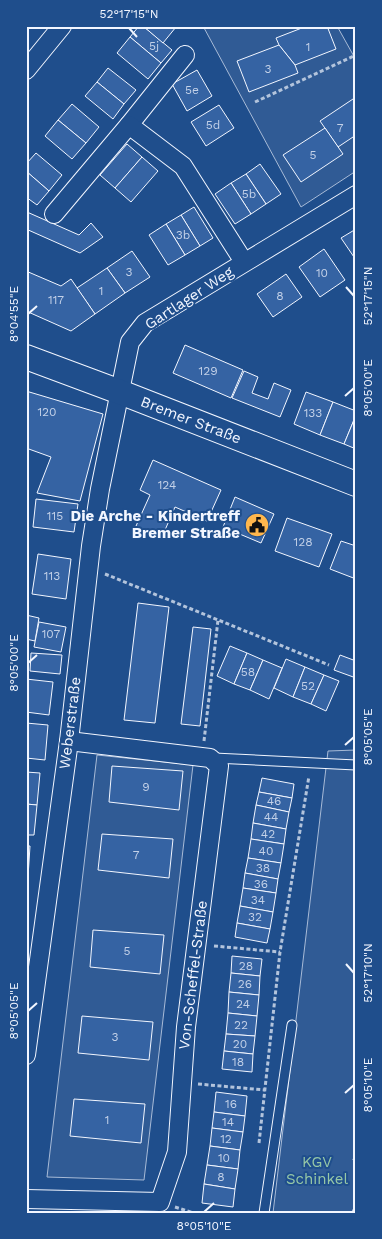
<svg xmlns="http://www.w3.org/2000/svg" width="382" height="1239" viewBox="0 0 382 1239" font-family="'Work Sans',sans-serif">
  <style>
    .built { fill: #305b95; stroke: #a8bbd7 }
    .building { fill: #3563a3; stroke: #f2f6ff }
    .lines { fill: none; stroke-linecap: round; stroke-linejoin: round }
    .lane-casing { stroke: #f2f6ff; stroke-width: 11 }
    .street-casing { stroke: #f2f6ff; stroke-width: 20 }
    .secondary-casing { stroke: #f2f6ff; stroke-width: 26 }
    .path { stroke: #b3c4dc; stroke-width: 3; stroke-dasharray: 4 2.5; stroke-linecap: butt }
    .lane { stroke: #1f4e8c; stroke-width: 9 }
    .street { stroke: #1f4e8c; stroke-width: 18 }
    .secondary { stroke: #1f4e8c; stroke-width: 24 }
    .fence { stroke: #f2f6ff; stroke-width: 1; stroke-dasharray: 6 2.5; stroke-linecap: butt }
    .ticks { fill: none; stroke: #f2f6ff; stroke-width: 2 }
    .labels { text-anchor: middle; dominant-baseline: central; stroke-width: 4; stroke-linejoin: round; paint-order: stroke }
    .number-label { font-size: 12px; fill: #c3d1e8 }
    .street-label { font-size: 15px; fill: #f2f6ff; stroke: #1f4e8c }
    .poi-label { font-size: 15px; font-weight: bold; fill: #f2f6ff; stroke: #1f4e8c; text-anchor: end }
    .park-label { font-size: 15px; fill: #97c8a6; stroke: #1f4e8c }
    .neatline { fill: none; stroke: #f2f6ff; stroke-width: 2 }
    .ticks-label { font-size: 12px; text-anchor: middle; fill: #f2f6ff }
  </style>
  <rect width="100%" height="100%" fill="#1f4e8c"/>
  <g class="built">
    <path d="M203,26H337L356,60V171L301,207Z"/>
    <path d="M356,750V1213H273L328,751Z"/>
    <path d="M97,755L193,765L144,1180L47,1177Z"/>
  </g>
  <g class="building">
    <path d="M139,26H143L172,50L161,63L130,37Z"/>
    <path d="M143,26H176V27L163,43Z"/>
    <path d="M307,26H327L336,49L295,65L279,45L276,38Z"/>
    <path d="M130,37L161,63L148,79L117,53Z"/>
    <path d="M279,45L295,65L298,73L249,92L237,61Z"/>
    <path d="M108,68L136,90L124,104L97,82Z"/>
    <path d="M197,70L212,96L187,111L172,84Z"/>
    <path d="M97,82L124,104L113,119L85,96Z"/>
    <path d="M356,97V135L338,147L320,121Z"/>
    <path d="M72,104L99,127L86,143L58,120Z"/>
    <path d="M219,105L234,128L206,146L191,122Z"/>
    <path d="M58,120L86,143L72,159L45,136Z"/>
    <path d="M325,128L343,154L301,182L283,155Z"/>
    <path d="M127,144L142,157L115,188L100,175Z"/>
    <path d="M36,153L62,175L49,191L26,171V164Z"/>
    <path d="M142,157L158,171L131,202L115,188Z"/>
    <path d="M260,164L281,194L266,204L246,174Z"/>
    <path d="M26,171L49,191L37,205L26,197Z"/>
    <path d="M246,174L266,204L251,214L231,183Z"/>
    <path d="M231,183L251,214L235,224L215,194Z"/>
    <path d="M194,207L213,238L200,246L181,215Z"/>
    <path d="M27,212L79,235L91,223L103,237L80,253L26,229Z"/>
    <path d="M181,215L200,246L185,255L166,224Z"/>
    <path d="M166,224L185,255L168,265L149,235Z"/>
    <path d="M356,229V260L341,238Z"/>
    <path d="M324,249L345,280L320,297L299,267Z"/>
    <path d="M132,251L150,277L125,293L107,268Z"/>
    <path d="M107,268L125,293L95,314L77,288Z"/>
    <path d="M26,271L61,286L71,279L95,314L71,331L26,311Z"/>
    <path d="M286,274L302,297L273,317L257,294Z"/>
    <path d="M185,345L243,370L231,398L173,373Z"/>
    <path d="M244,371L258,377L252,393L268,399L274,383L291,390L280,417L232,398Z"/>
    <path d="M26,391L103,414L80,501L37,493L51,457L26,448Z"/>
    <path d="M306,392L333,402L320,435L294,424Z"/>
    <path d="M333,402L356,411V415L344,444L320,435Z"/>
    <path d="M356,415V449L344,444Z"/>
    <path d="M153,460L221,490L207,521L175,507L162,537L136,526L150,495L140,490Z"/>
    <path d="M235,497L274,514L261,543L223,527Z"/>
    <path d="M36,499L78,504L74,532L33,527Z"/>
    <path d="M287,518L332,534L319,567L275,551Z"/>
    <path d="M341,541L356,546V579L330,569Z"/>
    <path d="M38,554L71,559L66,599L32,594Z"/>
    <path d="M138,603L169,607L155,723L124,720Z"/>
    <path d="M26,615L39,618L35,641L26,639Z"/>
    <path d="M39,622L66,627L61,652L34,647Z"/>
    <path d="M193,627L211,629L200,726L181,724Z"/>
    <path d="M230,646L247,653L234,684L217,676Z"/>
    <path d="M31,653L62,655L60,674L30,671Z"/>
    <path d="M247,653L263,660L250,690L234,684Z"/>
    <path d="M340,655L356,661V678L334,670Z"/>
    <path d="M286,659L305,667L293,697L274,688Z"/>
    <path d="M263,660L282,668L269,699L250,690Z"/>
    <path d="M305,667L324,675L311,704L293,697Z"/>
    <path d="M324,675L339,681L326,711L311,704Z"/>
    <path d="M26,679L53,682L49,715L26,712Z"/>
    <path d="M26,723L48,725L45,760L26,758Z"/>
    <path d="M112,766L183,771L179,810L109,802Z"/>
    <path d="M26,772L40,773L37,805L26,804Z"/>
    <path d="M262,778L294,784L292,798L259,792Z"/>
    <path d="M259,792L292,798L289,812L256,805Z"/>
    <path d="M26,804L37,805L34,835H26Z"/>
    <path d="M256,805L289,812L286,829L253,823Z"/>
    <path d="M253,823L286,829L284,844L251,839Z"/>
    <path d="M102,834L173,839L169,878L98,870Z"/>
    <path d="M251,839L284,844L281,863L248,858Z"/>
    <path d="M26,846H30L28,877H26Z"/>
    <path d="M248,858L281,863L278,879L245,873Z"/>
    <path d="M245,873L278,879L276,893L243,888Z"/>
    <path d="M243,888L276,893L273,912L240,906Z"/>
    <path d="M240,906L273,912L270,929L237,923Z"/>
    <path d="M237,923L270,929L267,943L235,937Z"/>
    <path d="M93,930L164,935L160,974L90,967Z"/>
    <path d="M232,956L262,959L260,976L231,973Z"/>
    <path d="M231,973L260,976L259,995L229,992Z"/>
    <path d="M229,992L259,995L257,1016L228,1013Z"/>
    <path d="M228,1013L257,1016L255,1036L226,1034Z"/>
    <path d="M82,1016L153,1022L149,1060L78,1053Z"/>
    <path d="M226,1034L255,1036L253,1054L224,1051Z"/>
    <path d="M224,1051L253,1054L252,1072L222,1069Z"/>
    <path d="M216,1092L247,1096L245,1116L214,1112Z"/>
    <path d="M74,1099L145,1104L141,1143L70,1136Z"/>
    <path d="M214,1112L245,1116L243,1132L212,1128Z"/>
    <path d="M212,1128L243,1132L240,1150L210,1146Z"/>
    <path d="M210,1146L240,1150L238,1169L207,1165Z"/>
    <path d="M207,1165L238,1169L235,1189L204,1184Z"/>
    <path d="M204,1184L235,1189L233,1207L202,1203Z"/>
  </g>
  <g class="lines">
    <g class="lane-casing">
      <g id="lane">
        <path d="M214,758L356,765"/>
        <path d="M264,1213L292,1025"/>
      </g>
    </g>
    <g class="street-casing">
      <g id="street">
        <path d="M26,70L62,26"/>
        <path d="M129,125L185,55"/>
        <path d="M54,214L129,125L183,166L244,262"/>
        <path d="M26,1055L69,741L91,546L100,489L130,342L145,323L356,195"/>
        <path d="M26,1199L160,1202L177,1152L186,1027L219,766L210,758L69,741"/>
      </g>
    </g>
    <g class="secondary-casing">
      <path id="secondary" d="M26,357L120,392L356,484"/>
    </g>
    <g class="path">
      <path d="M255,102L356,55"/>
      <path d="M105,574L329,665"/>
      <path d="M204,741L218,620"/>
      <path d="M214,946L280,952"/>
      <path d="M198,1084L265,1090"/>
      <path d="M259,1143L280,952L309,776"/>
      <path d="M175,1207L194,1213"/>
    </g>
    <use href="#lane" class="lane"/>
    <use href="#street" class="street"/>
    <use href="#secondary" class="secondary"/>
    <g class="fence">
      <path d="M356,1150L353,1160H356"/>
      <path d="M352,1213L356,1201"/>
    </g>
  </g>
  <path class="ticks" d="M129,28L137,37M346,287L354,296M28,314L37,306M345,396L354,388M28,663L37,655M345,745L354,737M346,964L354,973M28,1011L37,1003M345,1093L354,1085M204,1212L214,1203"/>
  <defs>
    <g id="civic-disc" transform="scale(1.25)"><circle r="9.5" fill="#ffb74d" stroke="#1f4e8c"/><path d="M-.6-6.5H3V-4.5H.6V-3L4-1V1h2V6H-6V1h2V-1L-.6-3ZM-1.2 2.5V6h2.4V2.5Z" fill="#111"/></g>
  </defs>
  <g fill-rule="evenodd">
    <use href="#civic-disc" x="257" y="525"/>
  </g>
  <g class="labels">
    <g class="number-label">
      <text x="154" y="46">5j</text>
      <text x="308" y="47">1</text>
      <text x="268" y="69">3</text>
      <text x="192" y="90">5e</text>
      <text x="213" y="125">5d</text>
      <text x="340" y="128">7</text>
      <text x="313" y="155">5</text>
      <text x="249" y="194">5b</text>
      <text x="183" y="235">3b</text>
      <text x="129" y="272">3</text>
      <text x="322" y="273">10</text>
      <text x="101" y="291">1</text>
      <text x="280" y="296">8</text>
      <text x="56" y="300">117</text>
      <text x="208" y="371">129</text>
      <text x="47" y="412">120</text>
      <text x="313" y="413">133</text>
      <text x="167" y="485">124</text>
      <text x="55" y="516">115</text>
      <text x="303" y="542">128</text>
      <text x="52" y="576">113</text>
      <text x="51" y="634">107</text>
      <text x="248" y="672">58</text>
      <text x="308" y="686">52</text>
      <text x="146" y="787">9</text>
      <text x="274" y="801">46</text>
      <text x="271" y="817">44</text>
      <text x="268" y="834">42</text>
      <text x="266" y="851">40</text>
      <text x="136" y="855">7</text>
      <text x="263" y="868">38</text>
      <text x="261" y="884">36</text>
      <text x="258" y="900">34</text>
      <text x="255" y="917">32</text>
      <text x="127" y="951">5</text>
      <text x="246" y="966">28</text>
      <text x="245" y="984">26</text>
      <text x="243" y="1004">24</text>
      <text x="241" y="1025">22</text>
      <text x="115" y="1037">3</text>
      <text x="240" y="1044">20</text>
      <text x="238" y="1062">18</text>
      <text x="231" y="1104">16</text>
      <text x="107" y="1120">1</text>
      <text x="228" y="1122">14</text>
      <text x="226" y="1139">12</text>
      <text x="224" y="1158">10</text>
      <text x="221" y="1177">8</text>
    </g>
    <g class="street-label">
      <text transform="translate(189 298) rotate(-33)">Gartlager Weg</text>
      <text transform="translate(191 420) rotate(21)">Bremer Straße</text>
      <text transform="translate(70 723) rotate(-83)">Weberstraße</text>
      <text transform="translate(193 975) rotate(-83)">Von-Scheffel-Straße</text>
    </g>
    <g class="poi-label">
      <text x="240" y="516">Die Arche - Kindertreff<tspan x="240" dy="17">Bremer Straße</tspan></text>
    </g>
    <g class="park-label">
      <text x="317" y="1162">KGV<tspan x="317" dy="17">Schinkel</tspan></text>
    </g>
  </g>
  <rect width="382" height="1239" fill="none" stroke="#1f4e8c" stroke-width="55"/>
  <rect x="28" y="28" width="326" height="1184" class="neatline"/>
  <g class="ticks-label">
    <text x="129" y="18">52°17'15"N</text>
    <text transform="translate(368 296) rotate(-90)" y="4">52°17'15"N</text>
    <text transform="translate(14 314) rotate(-90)" y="4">8°04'55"E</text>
    <text transform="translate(368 388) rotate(-90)" y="4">8°05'00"E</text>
    <text transform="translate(14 663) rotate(-90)" y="4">8°05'00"E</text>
    <text transform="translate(368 737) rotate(-90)" y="4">8°05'05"E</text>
    <text transform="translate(368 973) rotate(-90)" y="4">52°17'10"N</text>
    <text transform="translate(14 1011) rotate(-90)" y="4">8°05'05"E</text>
    <text transform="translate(368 1085) rotate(-90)" y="4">8°05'10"E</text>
    <text x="204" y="1230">8°05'10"E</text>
  </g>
</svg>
